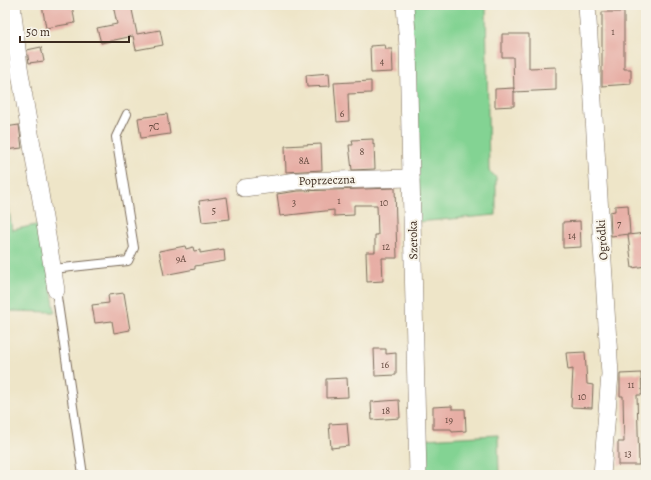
<svg xmlns="http://www.w3.org/2000/svg" width="651" height="480" viewBox="0 0 651 480" font-family="Alegreya,serif">
  <style>
    .green { fill: #83d393; stroke: #5f7e58 }
    .building { fill: #e7aea5 }
    .lines { fill: none; stroke-linecap: round; stroke-linejoin: round }
    .service-casing { stroke: #7a6b5a; stroke-width: 10 }
    .minor-casing { stroke: #7a6b5a; stroke-width: 18 }
    .service { stroke: #fff; stroke-width: 8 }
    .minor { stroke: #fff; stroke-width: 17 }
    .labels { text-anchor: middle; dominant-baseline: central; stroke-width: 4; stroke-linejoin: round; paint-order: stroke }
    .number-label { font-size: 10px; fill: #664b40 }
    .street-label { font-size: 12px; fill: #3b2a1e; stroke: #f7f3e8 }
  </style>
  <rect width="100%" height="100%" fill="#f7f3e8"/>
  <filter id="ink" filterUnits="userSpaceOnUse"><feTurbulence type="fractalNoise" baseFrequency=".025" numOctaves="2"/><feDisplacementMap in="SourceGraphic" scale="8" xChannelSelector="R" yChannelSelector="G"/><feConvolveMatrix kernelMatrix="1 2 1 2 8 2 1 2 1" color-interpolation-filters="sRGB"/></filter>
  <filter id="wash" filterUnits="userSpaceOnUse"><feTurbulence type="fractalNoise" baseFrequency=".012" numOctaves="4" result="noise"/><feDisplacementMap in="SourceGraphic" scale="16" xChannelSelector="R" yChannelSelector="G"/><feGaussianBlur stdDeviation="0.9" result="paint"/><feColorMatrix in="noise" values="0 0 0 0 0 0 0 0 0 0 0 0 0 0 0 0 0 1.4 0 .05"/><feComposite in="paint" operator="in"/></filter>
  <g filter="url(#wash)">
    <rect width="100%" height="100%" fill="#eee5c8"/>
    <g class="green">
      <path d="M410,5H486L489,171L496,177V215L417,222Z"/>
      <path d="M5,187L12,230L41,224L55,312L5,311Z"/>
      <path d="M498,435L499,475H424V439Z"/>
    </g>
    <g id="blocks">
      <g class="building">
        <path d="M42,5H72L75,23L46,28Z"/>
        <path d="M113,5H131L137,34L160,30L163,45L136,50L133,36L101,43L97,28L117,24Z"/>
        <path d="M602,12H624V69H631V84L602,86Z"/>
        <path d="M502,34H529V68L556,67V90L514,92L513,57H502Z"/>
        <path d="M385,45L386,49H392L393,72L371,73L370,46Z"/>
        <path d="M41,47L44,61L29,63L27,50Z"/>
        <path d="M329,73L330,86L307,87L306,75Z"/>
        <path d="M371,81V93L348,94L349,121L337,122L334,83Z"/>
        <path d="M514,88V106L495,107V89Z"/>
        <path d="M167,114L170,134L141,138L138,118Z"/>
        <path d="M19,125L22,148L5,150V127Z"/>
        <path d="M373,139V145L374,144L375,169L352,170L349,145H353L352,140Z"/>
        <path d="M321,144L322,170L286,172L285,146Z"/>
        <path d="M395,188L397,258H382L383,281L367,282L366,252H375V235H378L377,205H354V215L334,216V210L280,216L277,194L298,191Z"/>
        <path d="M227,197L230,219L202,222L199,201Z"/>
        <path d="M628,205L630,234L611,236L610,212L615,211V206Z"/>
        <path d="M580,221L581,247L563,248V222Z"/>
        <path d="M646,233V266L632,268L628,235Z"/>
        <path d="M185,246L186,249L193,247L194,251L200,250V253L224,249L225,261L195,266V269L164,275L159,251Z"/>
        <path d="M124,293L130,330L114,333L112,321L95,323L92,305L109,303L108,295Z"/>
        <path d="M374,349H386V354L396,353V375L375,376Z"/>
        <path d="M585,352L587,384L593,385L592,408L571,407L573,369L568,370L566,353Z"/>
        <path d="M641,373L642,395H637L639,465H618V442H624L623,396H620V374Z"/>
        <path d="M347,378L348,397L326,398V379Z"/>
        <path d="M399,400L400,418L372,420L371,402Z"/>
        <path d="M452,406V409H465L466,431L452,432L451,429H433V407Z"/>
        <path d="M347,423L349,446L331,448L329,424Z"/>
      </g>
    </g>
  </g>
  <g filter="url(#ink)">
    <use href="#blocks" fill-opacity="0" stroke="#7a6b5a" stroke-width="1"/>
    <g class="lines">
      <g class="service-casing">
        <g id="service">
          <path d="M53,269L128,261L134,248L116,137L127,114"/>
          <path d="M56,290L83,475"/>
        </g>
      </g>
      <g class="minor-casing">
        <g id="minor">
          <path d="M12,5L19,67L56,290"/>
          <path d="M405,5L408,47L418,475"/>
          <path d="M587,5L610,374L602,475"/>
          <path d="M244,188L297,181L411,178"/>
        </g>
      </g>
      <use href="#service" class="service"/>
      <use href="#minor" class="minor"/>
    </g>
  </g>
  <g class="labels">
    <g class="number-label">
      <text x="613" y="31">1</text>
      <text x="382" y="61">4</text>
      <text x="342" y="113">6</text>
      <text x="154" y="126">7C</text>
      <text x="362" y="151">8</text>
      <text x="304" y="160">8A</text>
      <text x="339" y="200">1</text>
      <text x="294" y="202">3</text>
      <text x="384" y="202">10</text>
      <text x="214" y="210">5</text>
      <text x="619" y="223">7</text>
      <text x="572" y="235">14</text>
      <text x="386" y="246">12</text>
      <text x="181" y="258">9A</text>
      <text x="385" y="364">16</text>
      <text x="631" y="384">11</text>
      <text x="582" y="396">10</text>
      <text x="386" y="410">18</text>
      <text x="449" y="419">19</text>
      <text x="628" y="453">13</text>
    </g>
    <g class="street-label">
      <text transform="translate(327 180) rotate(-2)">Poprzeczna</text>
      <text transform="translate(413 240) rotate(-91)">Szeroka</text>
      <text transform="translate(602 240) rotate(-94)">Ogródki</text>
    </g>
  </g>
  <rect width="651" height="480" fill="none" stroke="#f7f3e8" stroke-width="20"/>
  <path d="M20 36v6h109v-6" fill="none" stroke="#3b2a1e" stroke-width="2"/>
  <text x="26" y="36" font-size="12" fill="#3b2a1e" stroke="#f7f3e8" stroke-width="3" paint-order="stroke">50 m</text>
</svg>
